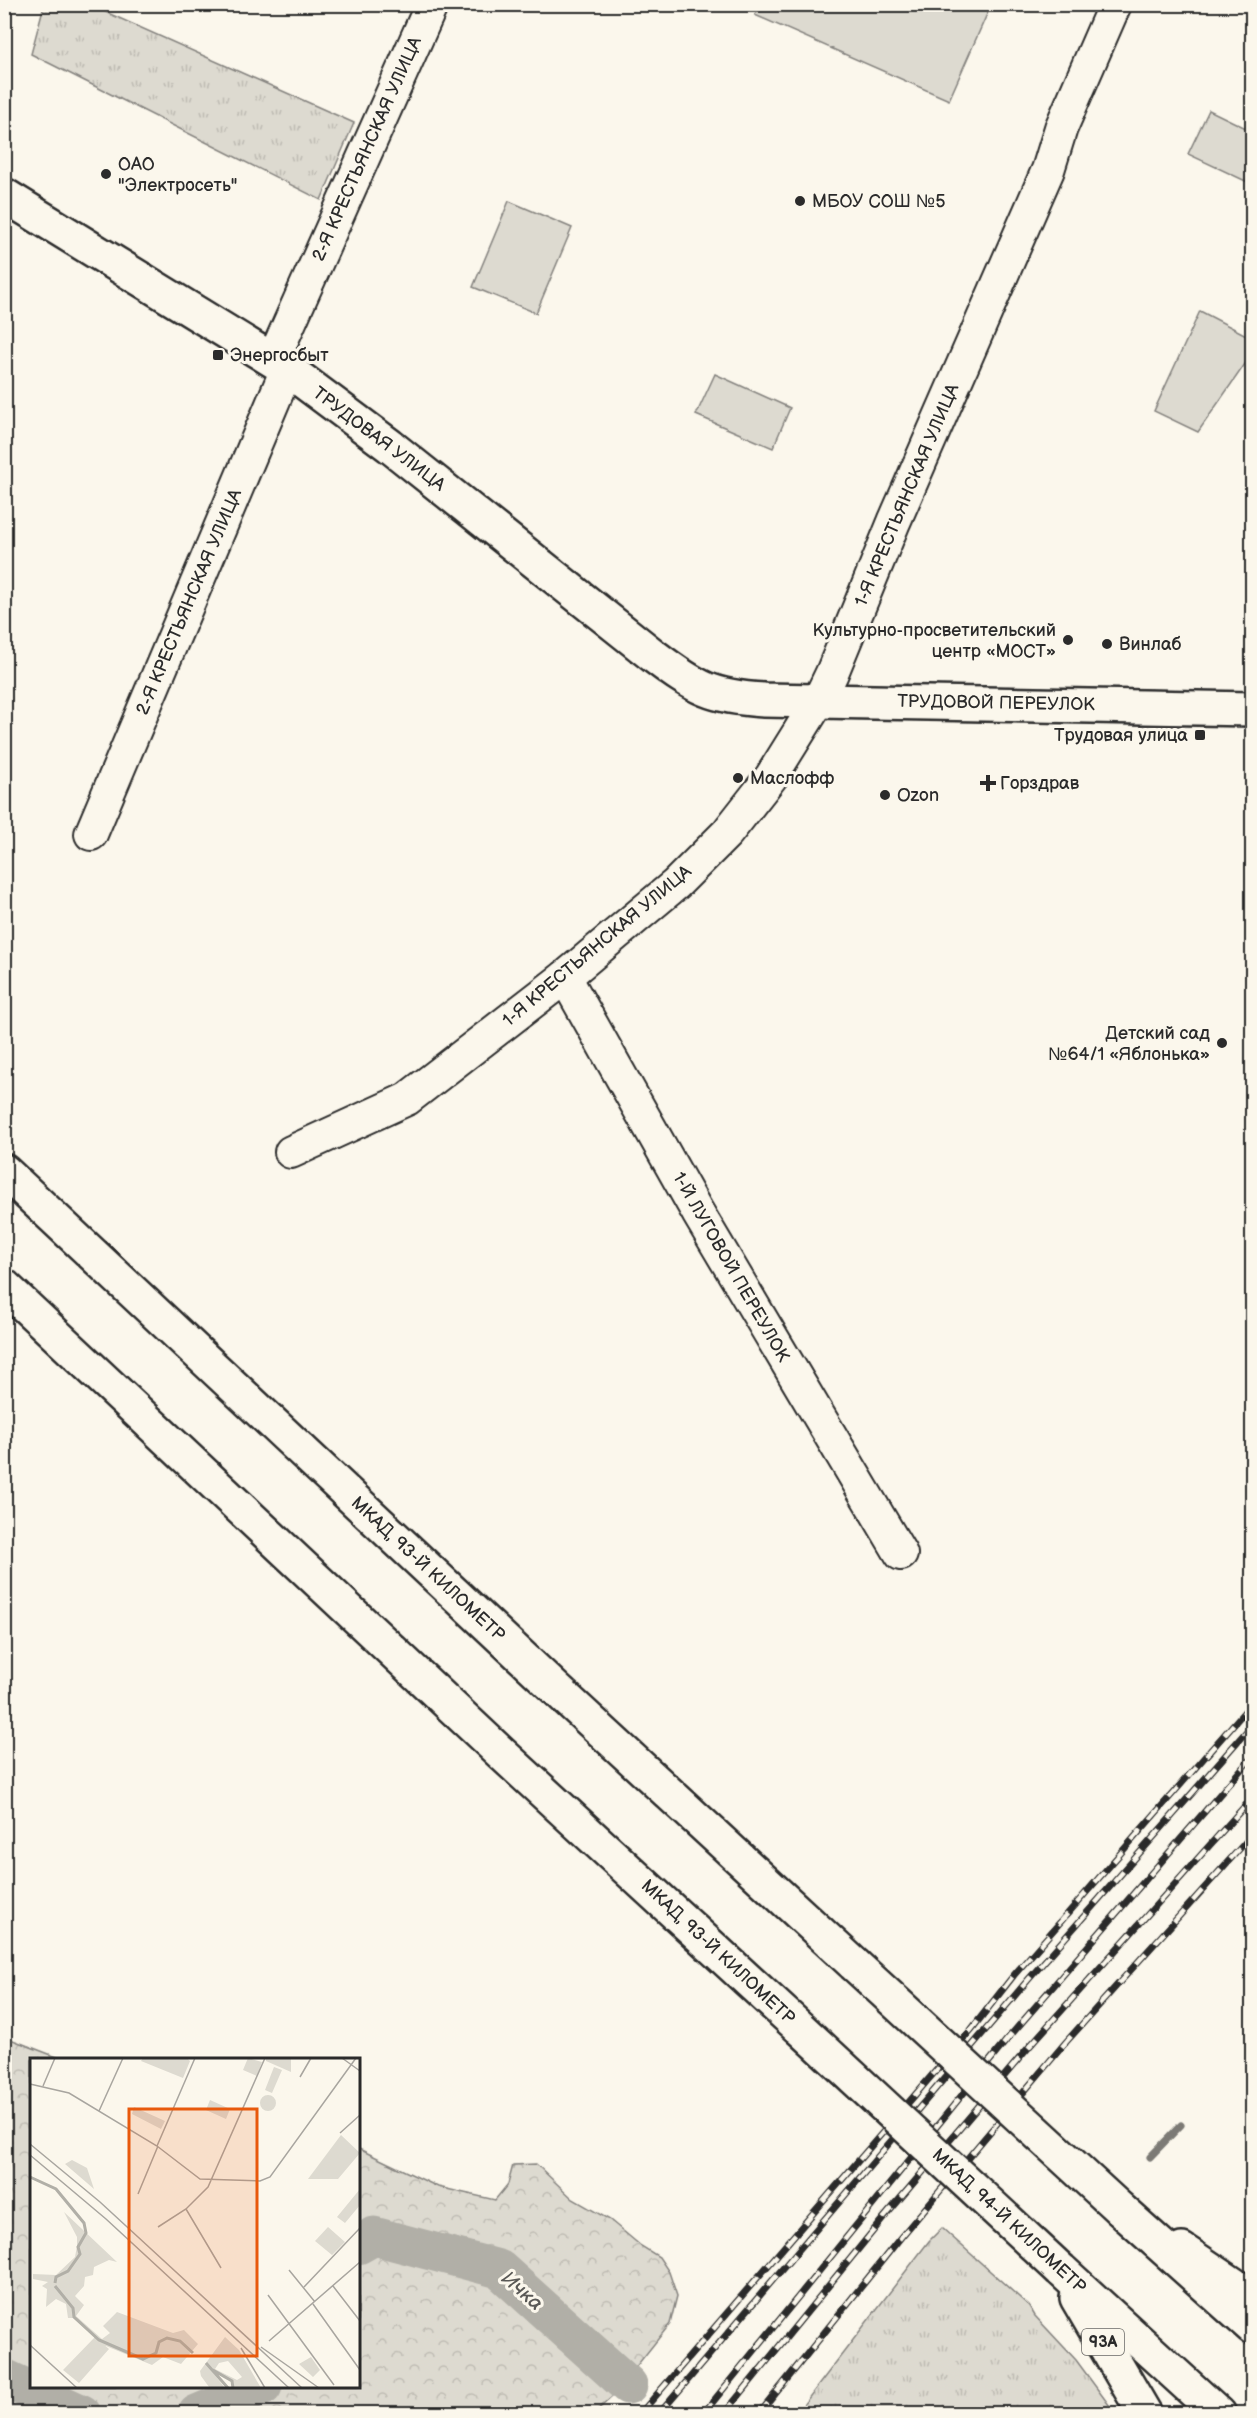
<svg xmlns="http://www.w3.org/2000/svg" width="1257" height="2418" viewBox="0 0 1257 2418" font-family="'Balsamiq Sans',sans-serif">
  <style>
    .grass { fill: url(#grass-tufts); stroke: #84827e; stroke-width: 1.5 }
    .forest { fill: url(#forest-crowns); stroke: #84827e; stroke-width: 1.5 }
    .green { fill: #dddad0; stroke: #84827e; stroke-width: 1.5 }
    .lines { fill: none; stroke-linecap: round; stroke-linejoin: round }
    .stream { stroke: #7b7a75; stroke-width: 7 }
    .river { stroke: #b1afa7; stroke-width: 39 }
    .minor-casing { stroke: #2b2b2b; stroke-width: 36 }
    .major-casing { stroke: #2b2b2b; stroke-width: 38 }
    .highway-casing { stroke: #2b2b2b; stroke-width: 38 }
    .minor { stroke: #fbf7ec; stroke-width: 32 }
    .major { stroke: #fbf7ec; stroke-width: 33 }
    .highway { stroke: #fbf7ec; stroke-width: 33 }
    .rail-casing { stroke: #2b2b2b; stroke-width: 7 }
    .rail { stroke: #fbf7ec; stroke-width: 4.5; stroke-dasharray: 14; stroke-linecap: butt }
    .highway-bridge-casing { stroke: #2b2b2b; stroke-width: 38; stroke-linecap: butt }
    .highway-bridge { stroke: #fbf7ec; stroke-width: 33 }
    .poi-dot { fill: #2b2b2b; stroke: #fbf7ec; stroke-width: 2 }
    .labels { text-anchor: middle; dominant-baseline: central; stroke-width: 6; stroke-linejoin: round; paint-order: stroke }
    .shield { fill: #fbf7ec; stroke: #696865; stroke-width: 1.5 }
    .shield-label { font-size: 16px; font-weight: bold; fill: #2b2b2b }
    .street-label { font-size: 18px; fill: #2b2b2b; stroke: #fbf7ec }
    .poi-label { font-size: 18px; fill: #2b2b2b; stroke: #fbf7ec; text-anchor: start }
    .water-label { font-size: 20px; font-style: italic; fill: #5a5956; stroke: #fbf7ec }
    .inset-river { fill: none; stroke: #b1afa7; stroke-width: 3 }
    .inset-road { fill: none; stroke: #a8a59f; stroke-width: 1.5 }
    .view { fill: #e8590c; fill-opacity: 0.15; stroke: #e8590c; stroke-width: 3 }
    .inset-edge { fill: none; stroke: #2b2b2b; stroke-width: 3 }
  </style>
  <defs>
    <pattern id="grass-tufts" width="24" height="20" patternUnits="userSpaceOnUse" patternTransform="scale(1.5)"><rect width="24" height="20" fill="#dddad0"/><path d="M3 7l-1-3M5 7V3M7 7l1-3M15 17l-1-3M17 17v-4M19 17l1-3" fill="none" stroke="#bebbb3"/></pattern>
    <pattern id="forest-crowns" width="20" height="18" patternUnits="userSpaceOnUse" patternTransform="scale(1.5)"><rect width="20" height="18" fill="#dddad0"/><path d="M2 6a3 3 0 1 1 6 0M12 15a3 3 0 1 1 6 0" fill="none" stroke="#bebbb3"/></pattern>
  </defs>
  <rect width="100%" height="100%" fill="#fbf7ec"/>
  <filter id="ink" filterUnits="userSpaceOnUse"><feTurbulence type="fractalNoise" baseFrequency=".0167" numOctaves="2"/><feDisplacementMap in="SourceGraphic" scale="12" xChannelSelector="R" yChannelSelector="G"/><feConvolveMatrix kernelMatrix="1 2 1 2 8 2 1 2 1" color-interpolation-filters="sRGB"/></filter>
  <g filter="url(#ink)">
    <g class="grass">
      <path d="M44,5H90L354,123L321,200L31,54Z"/>
      <path d="M942,2228L1029,2306L1035,2316L1076,2360L1115,2413H797L929,2241Z"/>
    </g>
    <path class="forest" d="M5,2037L62,2059L32,2060V2386H358L359,2149L438,2187L495,2200L508,2184L513,2165L536,2164L573,2199L610,2220L641,2246L659,2257L669,2272L677,2296L670,2324L612,2397L594,2413H15L4,2408Z"/>
    <g class="green">
      <path d="M760,4H991V5L949,100L755,15Z"/>
      <path d="M1209,110L1252,131V184L1188,154Z"/>
      <path d="M509,201L572,228L536,313L473,287Z"/>
      <path d="M1200,311L1252,338V354L1198,432L1154,411Z"/>
      <path d="M715,374L790,408L773,448L696,415Z"/>
    </g>
    <g class="lines">
      <path class="stream" d="M1150,2157L1181,2125"/>
      <g class="river">
        <path d="M358,2245L374,2236L499,2269L628,2385"/>
        <path d="M4,2378L82,2414"/>
        <path d="M197,2414L263,2386"/>
      </g>
      <g class="minor-casing">
        <g id="minor">
          <path d="M273,360L432,4"/>
          <path d="M91,834L287,369"/>
          <path d="M565,977L698,1213L901,1554"/>
          <path d="M291,1152L407,1099L565,977L676,884L727,833L771,777L819,700L832,673L894,522L1048,170L1061,128L1115,4"/>
        </g>
      </g>
      <g class="major-casing">
        <g id="major">
          <path d="M4,195L287,369L390,446L655,657C696,688 712,697 764,700L1252,709"/>
          <path d="M1182,2250L1252,2297"/>
        </g>
      </g>
      <g class="highway-casing">
        <g id="highway">
          <path d="M4,1171L556,1689L854,1964"/>
          <path d="M4,1286L501,1753L800,2028"/>
          <path d="M1120,2209L1252,2327"/>
          <path d="M1061,2270L1219,2414"/>
          <path d="M1077,2298L1145,2414"/>
        </g>
      </g>
      <use href="#minor" class="minor"/>
      <use href="#major" class="major"/>
      <use href="#highway" class="highway"/>
      <g class="rail-casing">
        <g id="rail">
          <path d="M640,2414L971,2030L1014,1975L1252,1703"/>
          <path d="M659,2414L1028,1980L1252,1725"/>
          <path d="M703,2414L1010,2036L1252,1757"/>
          <path d="M724,2414L882,2220L1029,2047L1252,1798"/>
          <path d="M759,2414L901,2237L1066,2042L1252,1835"/>
        </g>
      </g>
      <use href="#rail" class="rail"/>
      <g class="highway-bridge-casing">
        <g id="highway-bridge">
          <path d="M854,1964L1120,2209"/>
          <path d="M800,2028L1061,2270"/>
        </g>
      </g>
      <use href="#highway-bridge" class="highway-bridge"/>
    </g>
  </g>
  <g class="poi-dot">
    <circle cx="106" cy="174" r="6"/>
    <circle cx="800" cy="201" r="6"/>
    <rect x="212" y="349" width="12" height="12" rx="3"/>
    <circle cx="1068" cy="640" r="6"/>
    <circle cx="1107" cy="644" r="6"/>
    <rect x="1194" y="729" width="12" height="12" rx="3"/>
    <circle cx="738" cy="778" r="6"/>
    <path d="M985 774h6v6h6v6h-6v6h-6v-6h-6v-6h6z"/>
    <circle cx="885" cy="795" r="6"/>
    <circle cx="1222" cy="1043" r="6"/>
  </g>
  <g class="labels">
    <rect class="shield" x="1082" y="2329" width="42" height="26" rx="4.5"/>
    <g class="shield-label">
      <text x="1103" y="2342">93A</text>
    </g>
    <g class="street-label">
      <text transform="translate(367 149) rotate(-66)">2-Я КРЕСТЬЯНСКАЯ УЛИЦА</text>
      <text transform="translate(379 439) rotate(37)">ТРУДОВАЯ УЛИЦА</text>
      <text transform="translate(907 495) rotate(-67)">1-Я КРЕСТЬЯНСКАЯ УЛИЦА</text>
      <text transform="translate(189 602) rotate(-67)">2-Я КРЕСТЬЯНСКАЯ УЛИЦА</text>
      <text transform="translate(996 703) rotate(1)">ТРУДОВОЙ ПЕРЕУЛОК</text>
      <text transform="translate(597 946) rotate(-40)">1-Я КРЕСТЬЯНСКАЯ УЛИЦА</text>
      <text transform="translate(731 1267) rotate(60)">1-Й ЛУГОВОЙ ПЕРЕУЛОК</text>
      <text transform="translate(428 1569) rotate(43)">МКАД, 93-Й КИЛОМЕТР</text>
      <text transform="translate(718 1952) rotate(43)">МКАД, 93-Й КИЛОМЕТР</text>
      <text transform="translate(1009 2221) rotate(43)">МКАД, 94-Й КИЛОМЕТР</text>
    </g>
    <g class="poi-label">
      <text x="118" y="164">ОАО<tspan x="118" dy="21">"Электросеть"</tspan></text>
      <text x="812" y="201">МБОУ СОШ №5</text>
      <text x="230" y="355">Энергосбыт</text>
      <text x="1056" y="630" text-anchor="end">Культурно-просветительский<tspan x="1056" dy="21">центр «МОСТ»</tspan></text>
      <text x="1119" y="644">Винлаб</text>
      <text x="1188" y="735" text-anchor="end">Трудовая улица</text>
      <text x="750" y="778">Маслофф</text>
      <text x="1000" y="783">Горздрав</text>
      <text x="897" y="795">Ozon</text>
      <text x="1210" y="1033" text-anchor="end">Детский сад<tspan x="1210" dy="21">№64/1 «Яблонька»</tspan></text>
    </g>
    <g class="water-label">
      <text transform="translate(522 2291) rotate(41)">Ичка</text>
    </g>
  </g>
  <g transform="translate(30 2058)">
    <rect width="330" height="330" fill="#fbf7ec"/>
    <path d="M218,0L232,4L227,18L213,12ZM236,0H261V14L236,3ZM230 45a8 8 0 1 1 16 0a8 8 0 1 1-16 0ZM104,49L135,63L131,71L102,56ZM42,102L57,110L64,131L35,106ZM195,279L209,292L231,330H204L203,323L180,311L195,330L179,329L171,318L170,313ZM198,303L212,319L207,322L185,311L189,305Z" fill="#dddad0" fill-rule="evenodd"/>
    <path d="M330,131V147L315,165L307,159ZM34,154L87,204L79,202L64,209L63,217L55,219L54,228L45,238L54,247L46,258L72,281L80,275L73,268L87,254L143,275L154,272L168,286L151,306L133,299L122,307L76,288L68,289L65,279L45,260H38L36,246L26,241L16,249L17,231L12,228L18,224L3,221V216L26,217L45,199L47,188V179ZM298,169L315,184L302,197L285,183ZM281,299L290,312L283,319L269,306Z" fill="#dddad0"/>
    <path d="M113,0H157L160,3L153,20L111,3ZM244,9L252,12L242,35L235,32ZM180,42L200,51L196,61L176,52ZM311,77L330,95L308,121H278ZM65,279L79,291L49,325L33,312Z" fill="#dddad0"/>
    <path class="inset-river" d="M0,119L26,131L54,165L56,175L48,189L50,196L38,213L26,219L25,225M25,228L43,250L44,259L69,282L113,301L126,295L129,284L137,280L150,283L163,295M176,305L198,330M181,311L202,323L203,330"/>
    <path class="inset-road" d="M312,0L330,13M270,19L281,0M0,26L39,35L127,88L170,121L230,123L240,119L326,0M13,28L25,0M69,53L93,0M310,75L330,57M0,86L70,144L272,330M127,88L165,0M0,97L76,161L259,330M108,136L128,88M156,151L191,210M128,169L156,151L178,129L235,0M259,212L285,244M303,228L330,263M274,229L330,170M238,237L304,327M283,246L330,312M239,283L330,204M0,287L47,330M231,289L289,330M211,290L235,330"/>
    <path class="view" d="M99,51H227V298H99Z"/>
    <rect width="330" height="330" class="inset-edge"/>
  </g>
  <rect width="1257" height="2418" fill="none" stroke="#fbf7ec" stroke-width="24"/>
  <rect x="12" y="12" width="1233" height="2394" fill="none" stroke="#2b2b2b" stroke-width="2" filter="url(#ink)"/>
</svg>
